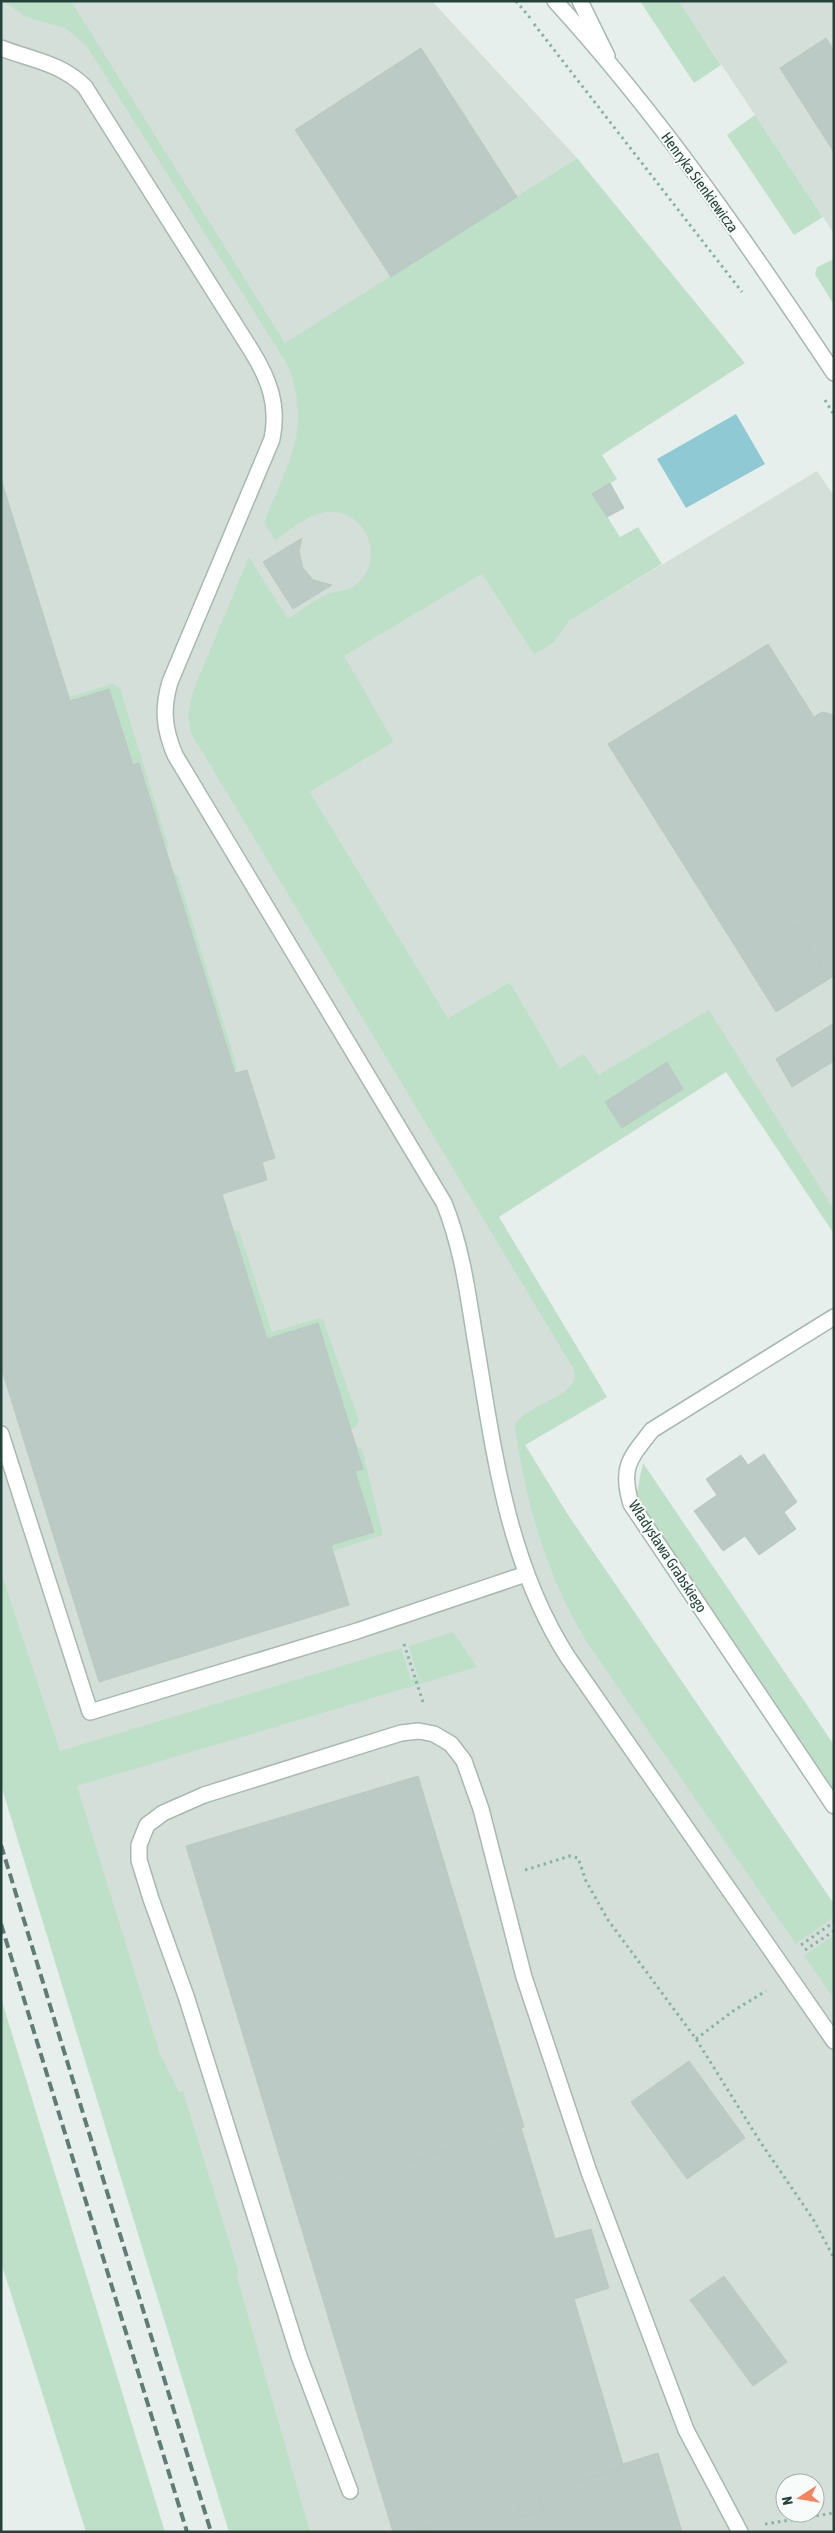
<svg xmlns="http://www.w3.org/2000/svg" width="835" height="2533" viewBox="0 0 835 2533" font-family="'Asap Condensed',sans-serif">
  <style>
    .built { fill: #d4dfda; fill-rule: evenodd }
    .green { fill: #bfe0c8 }
    .water { fill: #8ec9d4 }
    .building { fill: #bbcac4; stroke: #b8c9c2 }
    .lines { fill: none; stroke-linecap: round; stroke-linejoin: round }
    .service-casing { stroke: #a8b8b2; stroke-width: 18 }
    .minor-casing { stroke: #a8b8b2; stroke-width: 18 }
    .path { stroke: #86b3a5; stroke-width: 3; stroke-dasharray: 2.5 4; stroke-linecap: butt }
    .service { stroke: #fff; stroke-width: 15 }
    .minor { stroke: #fff; stroke-width: 15 }
    .rail { stroke: #5f7d75; stroke-width: 4; stroke-dasharray: 10 5; stroke-linecap: butt }
    .labels { text-anchor: middle; dominant-baseline: central; stroke-width: 4; stroke-linejoin: round; paint-order: stroke }
    .street-label { font-size: 15px; fill: #24423a; stroke: #f7fbf9 }
  </style>
  <rect width="100%" height="100%" fill="#e6efeb"/>
  <g class="built">
    <path d="M1,1H432L577,158L286,343L427,567L192,713L607,1397L525,1445L568,1515L834,1904V2532H302L59,1750L1,1571ZM785,2483H815V2513H785Z"/>
    <path d="M679,1H834V234L823,217Z"/>
    <path d="M817,471L834,496V1209L709,1011L598,1075L560,1068L510,982L448,1018L310,792L394,742L343,656L482,574L534,655L555,642L569,621Z"/>
  </g>
  <g class="green">
    <path d="M3,1H71L285,343L577,158L745,363L602,455L617,479L593,494L620,537L638,527L662,564L569,621L555,642L534,655L482,574L344,656L394,742L310,792L448,1018L510,982L560,1068L584,1054L598,1075L709,1010L834,1209V1234L726,1072L499,1217L607,1397L525,1445L568,1515L834,1904V1917L796,1944L588,1644C547,1578 526,1504 515,1427C521,1403 585,1398 573,1368L191,733L188,715L193,691L249,557L288,619C299,612 319,596 331,593C343,590 352,590 361,580C384,553 364,510 329,512C310,512 291,530 275,540L264,522C288,464 313,427 287,364L86,45L65,28L26,17Z"/>
    <path d="M640,1H679L721,65L694,83Z"/>
    <path d="M755,115L823,217L794,235L727,135Z"/>
    <path d="M834,259V305L815,274L817,267Z"/>
    <path d="M112,684L120,688L168,845L167,852L140,763L133,765L69,697Z"/>
    <path d="M173,872L178,876L237,1067L235,1073Z"/>
    <path d="M239,1230L272,1332L319,1318L323,1320L359,1420L356,1427L351,1429L318,1324L267,1339L234,1231Z"/>
    <path d="M356,1446L362,1449L383,1535L333,1551L331,1545L374,1532L355,1471L363,1469Z"/>
    <path d="M643,1463L834,1745V1795L636,1496Z"/>
    <path d="M1,1571L60,1751L401,1648L411,1680L418,1677L409,1646L453,1632L477,1667L77,1786L160,2054L179,2092L183,2091L238,2270L237,2277L310,2532H229L1,1785Z"/>
    <path d="M834,1935V1999L804,1956Z"/>
    <path d="M1,1998L165,2532H86L1,2262Z"/>
  </g>
  <path class="water" d="M736,414L765,464L686,508L657,459Z"/>
  <g class="building">
    <path d="M826,38L834,50V139L828,143L780,68Z"/>
    <path d="M421,48L517,197L391,277L295,130Z"/>
    <path d="M834,139V152L828,143Z"/>
    <path d="M1,479L70,701L109,689L133,765L139,763L235,1073L247,1070L275,1158L262,1162L267,1180L222,1194L267,1339L318,1323L363,1469L355,1471L374,1532L331,1545L349,1605L99,1682L1,1367Z"/>
    <path d="M610,483L624,508L607,517L592,494Z"/>
    <path d="M302,538L299,551L303,568L313,580L332,585L293,609L263,562Z"/>
    <path d="M768,644L814,717L822,712L834,715V976L829,979L796,925L743,959L608,744Z"/>
    <path d="M796,925L829,979L776,1012L743,959Z"/>
    <path d="M834,1023V1061L792,1087L776,1059Z"/>
    <path d="M667,1062L683,1089L622,1128L605,1102Z"/>
    <path d="M764,1454L797,1502L784,1512L796,1529L759,1555L745,1536L723,1551L694,1511L717,1495L706,1479L741,1455L748,1465Z"/>
    <path d="M418,1776L524,2127L292,2197L186,1846Z"/>
    <path d="M689,2061L745,2138L687,2179L631,2102Z"/>
    <path d="M521,2128L555,2239L591,2229L609,2288L574,2299L624,2468L539,2493L544,2510L520,2517L516,2500L412,2532H393L292,2197Z"/>
    <path d="M724,2276L787,2362L753,2386L690,2300Z"/>
    <path d="M658,2453L682,2532H412L516,2500L520,2517L544,2510L539,2493L624,2468L623,2464Z"/>
  </g>
  <g class="lines">
    <g class="service-casing">
      <g id="service">
        <path d="M580,1L607,56"/>
        <path d="M1,48C32,60 61,63 85,87L251,350C269,379 279,405 272,439L170,682C162,709 164,729 175,755L444,1203C461,1245 467,1288 474,1332C493,1444 505,1558 567,1656L834,2041"/>
        <path d="M1,1434L90,1712L357,1631L526,1574"/>
        <path d="M350,2491L299,2356L186,1996L151,1899L139,1860V1845L147,1825L163,1813L204,1795L401,1733L419,1731L434,1734L451,1744L464,1761L481,1809L524,1977L589,2172L686,2430L740,2532"/>
      </g>
    </g>
    <g class="minor-casing">
      <g id="minor">
        <path d="M555,1C659,115 748,244 834,373"/>
        <path d="M834,1317L652,1430C630,1458 620,1467 631,1504L834,1806"/>
      </g>
    </g>
    <g class="path">
      <path d="M516,1L531,19"/>
      <path d="M534,24L742,292"/>
      <path d="M825,400L834,415"/>
      <path d="M404,1644L423,1702"/>
      <path d="M525,1870L570,1856L578,1858L586,1881L608,1920L696,2039L761,2143L813,2219L834,2258"/>
      <path d="M801,1945L834,1922"/>
      <path d="M805,1950L834,1931"/>
      <path d="M696,2039L733,2011L766,1991"/>
      <path d="M765,2524L834,2513"/>
    </g>
    <use href="#service" class="service"/>
    <use href="#minor" class="minor"/>
    <g class="rail">
      <path d="M1,1845L211,2532"/>
      <path d="M1,1924L187,2532"/>
    </g>
  </g>
  <g class="labels">
    <g class="street-label">
      <text transform="translate(700 182) rotate(54)">Henryka Sienkiewicza</text>
      <text transform="translate(668 1556) rotate(57)">Władysława Grabskiego</text>
    </g>
  </g>
  <rect width="835" height="2533" fill="none" stroke="#24423a" stroke-width="5"/>
  <g transform="translate(800 2498) rotate(258)"><circle r="24" fill="#f7fbf9" stroke="#a3b1ad"/>
  <path d="M0-4L9 19L0 12L-9 19Z" fill="#f4845f"/>
  <text y="-8" font-size="14" font-weight="bold" text-anchor="middle" fill="#24423a">N</text>
  </g>
</svg>
